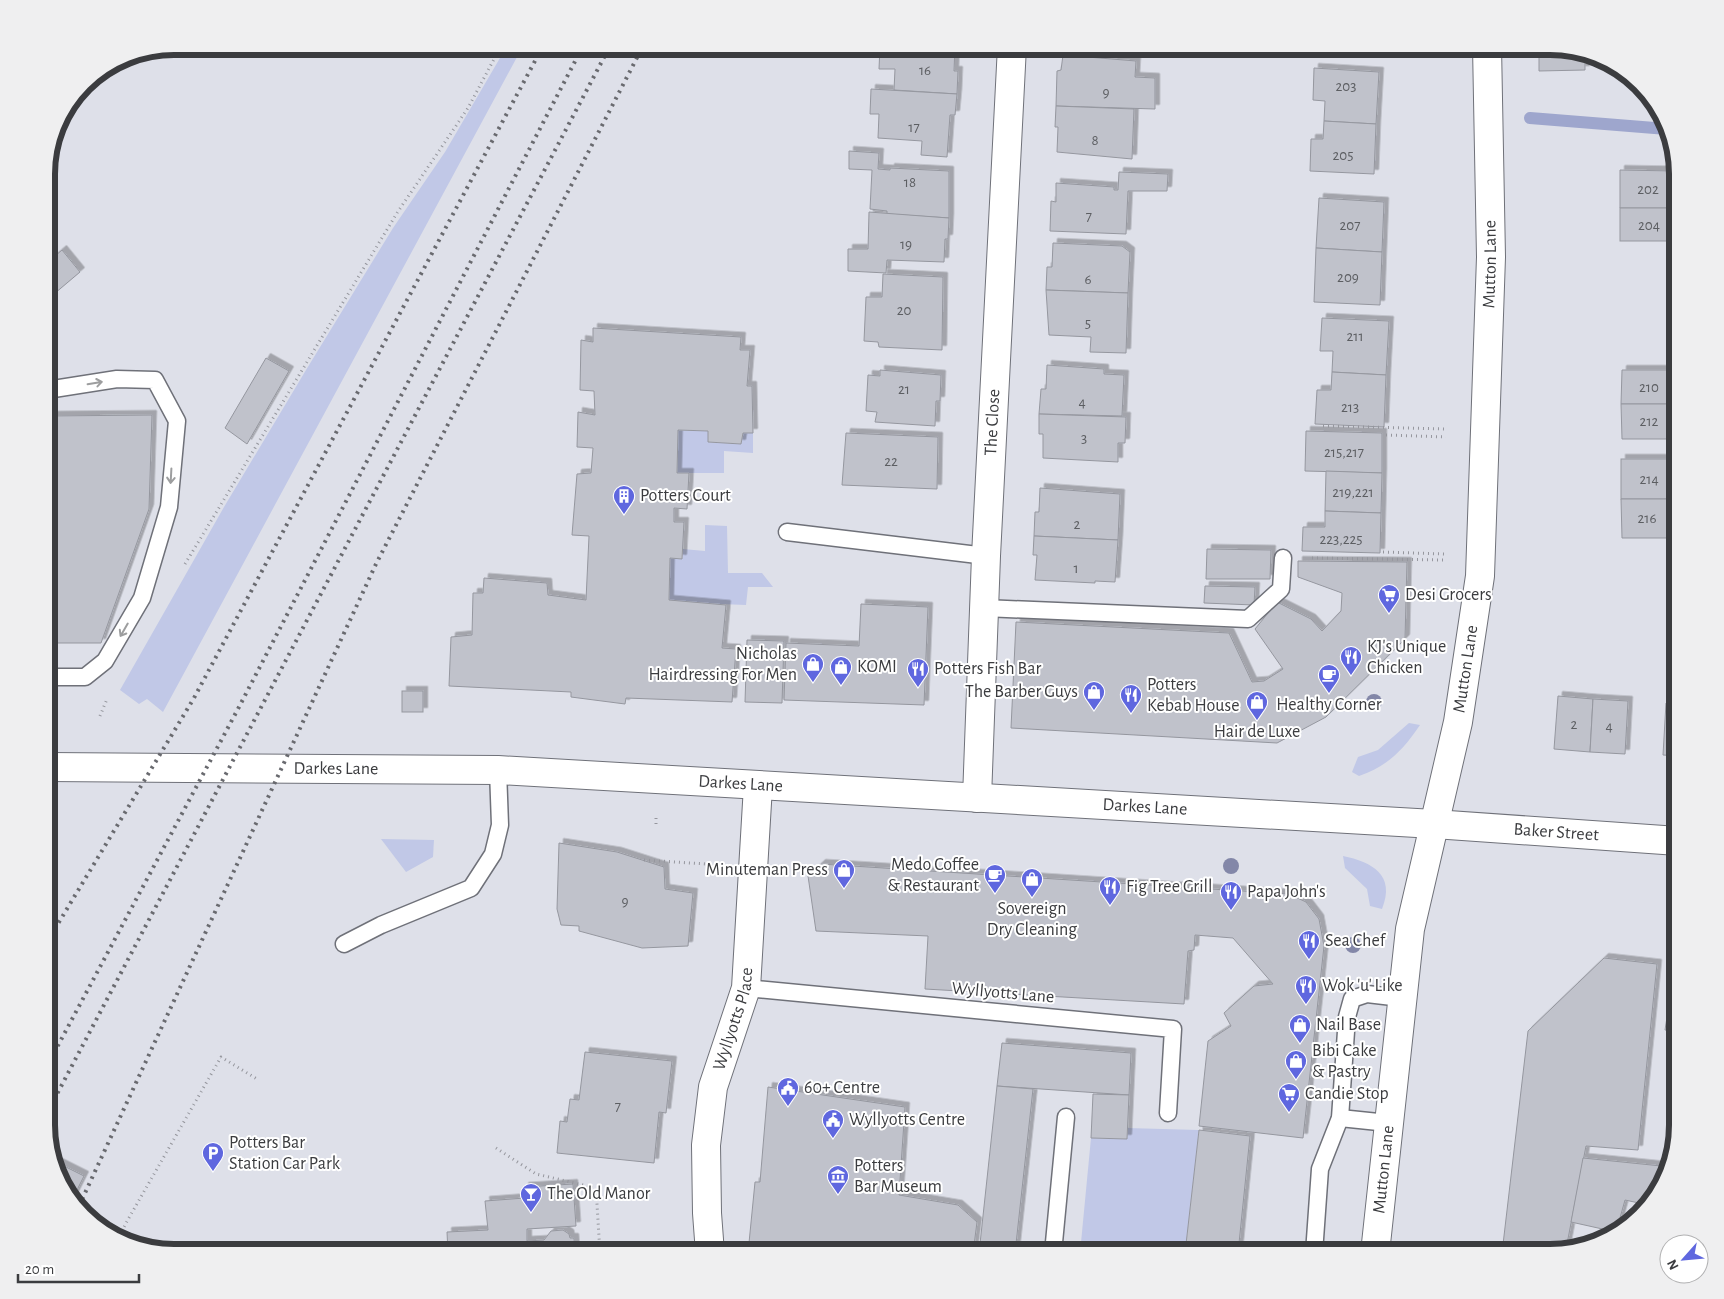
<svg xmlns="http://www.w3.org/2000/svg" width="1724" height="1299" viewBox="0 0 1724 1299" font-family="'Alegreya Sans',sans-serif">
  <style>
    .green { fill: #c1c8e7 }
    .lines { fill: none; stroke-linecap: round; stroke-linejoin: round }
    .stream { stroke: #9ea6cd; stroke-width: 12 }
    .building { fill: #c0c2cb; stroke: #95979f; filter: url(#shadow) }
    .service-casing { stroke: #6f7179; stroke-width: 19 }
    .minor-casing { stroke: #6f7179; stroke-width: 30 }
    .tertiary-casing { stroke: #6f7179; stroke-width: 30 }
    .secondary-casing { stroke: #6f7179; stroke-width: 30 }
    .path { stroke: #95969d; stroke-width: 3; stroke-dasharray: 1 4; stroke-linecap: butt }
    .service { stroke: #fff; stroke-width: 16 }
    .minor { stroke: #fff; stroke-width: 28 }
    .tertiary { stroke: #fff; stroke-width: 28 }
    .secondary { stroke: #fff; stroke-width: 28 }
    .rail { stroke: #696a6f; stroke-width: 4; stroke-dasharray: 2.5 5; stroke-linecap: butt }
    .tree { fill: #8387a8 }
    .oneway { stroke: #9d9e9f }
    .labels { text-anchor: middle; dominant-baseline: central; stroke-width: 4; stroke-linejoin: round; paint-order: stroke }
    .number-label { font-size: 15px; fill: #5c5e62 }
    .street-label { font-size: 18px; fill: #3b3c3f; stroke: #fff }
    .poi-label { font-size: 18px; fill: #3b3c3f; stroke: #fff; text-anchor: start }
    .rim { fill: none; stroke: #3b3c3f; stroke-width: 6 }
  </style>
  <defs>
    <filter id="shadow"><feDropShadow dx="4.5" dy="-4.5" stdDeviation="0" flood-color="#0004"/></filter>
  </defs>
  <rect width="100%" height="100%" fill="#dee0e9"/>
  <g class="green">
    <path d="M507,46H523L163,712L147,699L139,704L120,690L224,507L306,370L393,228L445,152Z"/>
    <path d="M678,430L708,431V442L741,444L743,433H753V453L724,451V473H677Z"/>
    <path d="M705,525L727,526L728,573H762L773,587H748L746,605L669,602L670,558L682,559L683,549L705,551Z"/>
    <path d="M1409,723L1420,725C1403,750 1388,766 1359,776L1352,772L1358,757L1378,750Z"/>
    <path d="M381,839L434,840L433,857L406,872Z"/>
    <path d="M1343,856C1372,862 1396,875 1382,909L1370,906L1367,889L1345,868Z"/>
    <path d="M1127,1128L1199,1130L1185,1253H1080L1091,1138L1126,1139Z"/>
  </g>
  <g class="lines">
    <path class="stream" d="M1530,118L1667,129"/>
  </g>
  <g class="building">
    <path d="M880,46H955L954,71H958L957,94L894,90L895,69H879Z"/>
    <path d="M1539,46L1585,52V70L1539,71Z"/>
    <path d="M1063,55L1136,61L1135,77L1155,78V109L1056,106L1057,71L1061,70Z"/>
    <path d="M1314,68L1379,72L1376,124L1324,121L1325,101L1313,100Z"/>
    <path d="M871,89L957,94L955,115H950L947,157L921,155L922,141L878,138L879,114H870Z"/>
    <path d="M1056,106L1134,109L1132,159L1057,152L1058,127H1055Z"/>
    <path d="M1324,121L1376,124L1374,174L1310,171L1311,139H1323Z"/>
    <path d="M849,151L879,153L878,169L890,170V168L949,171V218L887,214V211L870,209L872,170L849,169Z"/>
    <path d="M1620,170L1675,171V208H1620Z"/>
    <path d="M1119,172L1168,174L1167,191H1128L1126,234L1050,231L1051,201L1056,202V183L1114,187V190H1118Z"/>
    <path d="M1319,198L1384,202L1382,252L1316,248Z"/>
    <rect x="1620" y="208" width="58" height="33"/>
    <path d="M869,212L949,218L948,239H945L944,262L887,260L886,273L848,271V249H868Z"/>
    <path d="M1053,243L1122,246L1130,252L1128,293L1046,290L1047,267H1052Z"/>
    <path d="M1316,248L1382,252L1380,305L1314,302Z"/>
    <path d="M62,250L80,272L48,299L47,263Z"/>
    <path d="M1669,271H1678V308H1670Z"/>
    <path d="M883,274L943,277L942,350L879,347L878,342L864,341L866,297H882Z"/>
    <path d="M1046,290L1128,293L1126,353L1090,352L1091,337L1049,335Z"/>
    <path d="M1670,308H1678V355H1671Z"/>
    <path d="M1322,318L1389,321L1386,375L1332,372L1333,351H1320Z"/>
    <path d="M593,328L741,337L740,350H750L747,386H752L753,433H743L741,444L708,442V431L678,430L677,473H689L687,509L674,508V522H684L682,559L670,558L669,600L726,605L722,648L736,649L732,702L626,698L625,704L571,697V692L449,686L451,637L472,635L473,593H483L484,578L547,583L548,595L586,600L589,536L572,535L577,474L591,473L593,448L577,447L578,412L595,415L594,391L580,390L581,340L593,342Z"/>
    <path d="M266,358L289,371L247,444L225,428Z"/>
    <path d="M1047,365L1104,369V374L1124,375L1122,416L1039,414L1041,389H1046Z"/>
    <path d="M880,370L941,375L940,401H936L935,426L875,422L877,412L866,411L868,375L880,376Z"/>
    <path d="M1622,370H1676V404H1621Z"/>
    <path d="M1332,372L1386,375L1384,427L1315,424L1317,390H1331Z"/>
    <path d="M1621,404H1676V439H1622Z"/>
    <path d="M1039,414L1126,417L1125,443H1118V462L1043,458V434H1039Z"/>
    <path d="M152,415L149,509L101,643H47V416Z"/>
    <path d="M1306,431L1382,433V473L1305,471Z"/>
    <path d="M846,433L938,437L937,489L842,485Z"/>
    <rect x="1621" y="459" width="57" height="40"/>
    <path d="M1326,471L1382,473L1381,513L1325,511Z"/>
    <path d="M1040,488L1120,494L1118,540L1034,536L1035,512H1039Z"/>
    <path d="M1621,499H1672V538H1622Z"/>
    <path d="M1325,511L1381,513L1380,553L1302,551L1303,527H1325Z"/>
    <path d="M1034,536L1118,540L1115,582L1095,581V583L1035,580L1037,555H1033Z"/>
    <path d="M1207,549L1271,550L1270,579H1206Z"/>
    <path d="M1298,561L1407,562L1405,639L1326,717L1277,743L1011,728L1016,622L1229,633L1252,682L1264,681L1283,669L1255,629L1277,602L1311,619L1322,631L1341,611L1342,593L1298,577Z"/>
    <path d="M1205,586L1255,587L1254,605L1204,603Z"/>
    <path d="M861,604L928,607L924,705L784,700L786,643L859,646Z"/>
    <path d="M747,640L784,641L782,703L745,702Z"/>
    <rect x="402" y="691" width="21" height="21"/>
    <path d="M1558,696L1593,699L1590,752L1554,749Z"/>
    <path d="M1593,699L1628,701L1625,754L1590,752Z"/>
    <path d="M1666,703L1678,704V756L1663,755Z"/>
    <path d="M559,843L617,852L664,867L665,889L693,893L688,946L642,948L579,931V926L561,925L557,909Z"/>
    <path d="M821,864L1289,894L1306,902L1319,919L1324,946L1303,1138L1199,1126L1208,1041L1231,1026L1224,1013L1254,986L1273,984L1233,938L1195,935L1194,950L1188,951L1184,1004L925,989L928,936L816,931L808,876Z"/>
    <path d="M1604,958L1657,964L1638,1150L1586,1146L1566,1249L1550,1253H1502L1528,1031Z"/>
    <path d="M1673,979L1678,980V1031L1665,1030Z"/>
    <path d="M1002,1043L1131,1053L1129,1095L997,1086Z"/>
    <path d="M585,1052L672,1061L666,1113L659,1112L654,1163L557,1153L560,1121L567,1122L570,1099L579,1100Z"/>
    <path d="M997,1086L1033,1089L1015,1253H979Z"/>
    <path d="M768,1087L905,1107L899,1195L958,1205L977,1222L973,1253H748L755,1182H760Z"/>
    <path d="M1093,1094L1129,1095L1127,1139L1091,1138Z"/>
    <path d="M1199,1130L1250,1136L1238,1253H1185Z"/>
    <path d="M1583,1158L1671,1167L1648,1205L1625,1200L1616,1232L1571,1222Z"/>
    <path d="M54,1161L84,1176L73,1198L60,1182Z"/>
    <path d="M573,1184L576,1226L527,1229V1241L544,1240L551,1231L563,1230L569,1234L570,1238H574L575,1253H448L447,1232L488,1230L485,1201L525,1198L524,1187Z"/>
  </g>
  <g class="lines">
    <g class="service-casing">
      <g id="service">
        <path d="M787,532L986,556"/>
        <path d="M984,608L1248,619L1281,589L1283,558"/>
        <path d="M47,677H85L105,661L142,598L169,507L177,421L155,380L117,379L47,390"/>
        <path d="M344,944L381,925L471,888L493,854L500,825L498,770"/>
        <path d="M746,988L1173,1029L1168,1113"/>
        <path d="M1340,1118L1388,1123"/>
        <path d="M1053,1253L1066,1117"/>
        <path d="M1314,1253L1320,1169L1340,1118L1347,1017L1352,999L1367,994L1401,998"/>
      </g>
    </g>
    <g class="minor-casing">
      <g id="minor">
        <path id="s1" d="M977,798L986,556L1012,46"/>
        <path id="s2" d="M710,1253L707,1213L706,1145L713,1087L746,988L758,786"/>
      </g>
    </g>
    <g class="tertiary-casing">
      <g id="tertiary">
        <path id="s3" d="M47,767L498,770L1434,824L1678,841"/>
      </g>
    </g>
    <g class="secondary-casing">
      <g id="secondary">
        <path id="s4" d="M1375,1253L1410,929L1458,722L1480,576L1491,257L1487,46"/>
      </g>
    </g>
    <g class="path">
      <path d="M1323,426L1446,429"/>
      <path d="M1386,435L1446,437"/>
      <path d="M1383,552L1444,554"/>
      <path d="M1312,558L1443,560"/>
      <path d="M185,564L397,213L468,108L501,46"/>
      <path d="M100,716L107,699"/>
      <path d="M656,824V815"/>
      <path d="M644,860L706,864"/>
      <path d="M496,1148L536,1174L596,1188L600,1253"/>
      <path d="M124,1241L122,1231L126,1223L221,1057L257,1079"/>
    </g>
    <use href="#service" class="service"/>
    <use href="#minor" class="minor"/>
    <use href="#tertiary" class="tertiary"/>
    <use href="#secondary" class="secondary"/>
    <g class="rail">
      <path d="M47,942L194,698L543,46"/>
      <path d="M47,1066L239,707L583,46"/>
      <path d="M47,1113L610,46"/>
      <path d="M79,1206L376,564L643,46"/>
    </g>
  </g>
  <g class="tree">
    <circle cx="1374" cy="702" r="8"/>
    <circle cx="1231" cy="866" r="8"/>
    <circle cx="1353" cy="945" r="8"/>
  </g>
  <defs><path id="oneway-shaft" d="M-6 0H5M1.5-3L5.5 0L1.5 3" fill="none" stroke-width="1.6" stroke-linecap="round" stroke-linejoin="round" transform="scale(1.25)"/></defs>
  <g class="oneway">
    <use href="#oneway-shaft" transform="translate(95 383) rotate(-9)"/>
    <use href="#oneway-shaft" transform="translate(171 476) rotate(93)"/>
    <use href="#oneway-shaft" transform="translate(124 630) rotate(120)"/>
  </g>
  <defs>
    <g id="building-pin" transform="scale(1.125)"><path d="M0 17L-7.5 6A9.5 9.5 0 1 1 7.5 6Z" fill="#5f67df" stroke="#fff"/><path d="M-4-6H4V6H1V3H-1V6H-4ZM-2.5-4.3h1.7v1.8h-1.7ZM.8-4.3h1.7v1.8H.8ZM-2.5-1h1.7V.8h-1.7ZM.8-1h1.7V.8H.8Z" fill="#fff"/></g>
    <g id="supermarket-pin" transform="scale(1.125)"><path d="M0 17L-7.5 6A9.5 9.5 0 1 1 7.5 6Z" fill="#5f67df" stroke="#fff"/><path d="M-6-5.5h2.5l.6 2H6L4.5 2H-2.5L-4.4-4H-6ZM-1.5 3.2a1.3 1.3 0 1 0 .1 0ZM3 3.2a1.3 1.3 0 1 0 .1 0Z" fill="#fff"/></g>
    <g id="restaurant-pin" transform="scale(1.125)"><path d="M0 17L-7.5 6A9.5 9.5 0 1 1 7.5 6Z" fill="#5f67df" stroke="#fff"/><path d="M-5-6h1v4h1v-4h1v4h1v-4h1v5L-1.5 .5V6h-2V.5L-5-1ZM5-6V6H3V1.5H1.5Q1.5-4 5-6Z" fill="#fff"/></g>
    <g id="shop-pin" transform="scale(1.125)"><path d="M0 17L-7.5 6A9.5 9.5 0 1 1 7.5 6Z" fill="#5f67df" stroke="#fff"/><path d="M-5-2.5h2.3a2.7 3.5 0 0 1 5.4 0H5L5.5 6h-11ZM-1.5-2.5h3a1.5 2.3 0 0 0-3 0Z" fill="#fff"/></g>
    <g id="cafe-pin" transform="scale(1.125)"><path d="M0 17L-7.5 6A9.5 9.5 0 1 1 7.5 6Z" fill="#5f67df" stroke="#fff"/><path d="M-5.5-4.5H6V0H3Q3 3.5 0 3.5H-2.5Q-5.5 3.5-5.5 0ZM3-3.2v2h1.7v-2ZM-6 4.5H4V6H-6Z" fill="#fff"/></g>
    <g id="civic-pin" transform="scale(1.125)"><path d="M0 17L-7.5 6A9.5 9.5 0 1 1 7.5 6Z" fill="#5f67df" stroke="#fff"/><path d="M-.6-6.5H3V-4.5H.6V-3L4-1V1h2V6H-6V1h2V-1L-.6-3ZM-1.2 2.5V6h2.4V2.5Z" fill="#fff"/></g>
    <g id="parking-pin" transform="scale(1.125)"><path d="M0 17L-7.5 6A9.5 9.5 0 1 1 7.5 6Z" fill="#5f67df" stroke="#fff"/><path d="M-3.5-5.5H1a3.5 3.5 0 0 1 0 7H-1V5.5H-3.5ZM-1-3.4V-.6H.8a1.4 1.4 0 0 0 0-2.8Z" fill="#fff"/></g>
    <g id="museum-pin" transform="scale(1.125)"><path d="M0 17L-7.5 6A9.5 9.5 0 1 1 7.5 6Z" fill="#5f67df" stroke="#fff"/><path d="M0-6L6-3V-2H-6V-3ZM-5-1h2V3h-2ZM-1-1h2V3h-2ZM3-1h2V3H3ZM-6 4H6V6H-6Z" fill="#fff"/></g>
    <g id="bar-pin" transform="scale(1.125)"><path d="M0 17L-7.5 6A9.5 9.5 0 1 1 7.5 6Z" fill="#5f67df" stroke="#fff"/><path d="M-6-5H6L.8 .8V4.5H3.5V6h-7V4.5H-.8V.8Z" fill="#fff"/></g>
  </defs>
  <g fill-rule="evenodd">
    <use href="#building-pin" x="624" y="496"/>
    <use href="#supermarket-pin" x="1389" y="595"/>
    <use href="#restaurant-pin" x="1351" y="657"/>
    <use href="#shop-pin" x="813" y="664"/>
    <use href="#shop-pin" x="841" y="667"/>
    <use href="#restaurant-pin" x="918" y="669"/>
    <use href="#cafe-pin" x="1329" y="675"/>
    <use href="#shop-pin" x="1094" y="692"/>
    <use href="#restaurant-pin" x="1131" y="695"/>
    <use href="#shop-pin" x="1257" y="702"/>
    <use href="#shop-pin" x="844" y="870"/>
    <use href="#cafe-pin" x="995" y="875"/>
    <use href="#shop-pin" x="1032" y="879"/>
    <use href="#restaurant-pin" x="1110" y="887"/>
    <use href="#restaurant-pin" x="1231" y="892"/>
    <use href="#restaurant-pin" x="1309" y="941"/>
    <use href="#restaurant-pin" x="1306" y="986"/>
    <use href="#shop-pin" x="1300" y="1025"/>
    <use href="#shop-pin" x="1296" y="1061"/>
    <use href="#civic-pin" x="788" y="1088"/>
    <use href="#supermarket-pin" x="1289" y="1094"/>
    <use href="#civic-pin" x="833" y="1120"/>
    <use href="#parking-pin" x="213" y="1153"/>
    <use href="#museum-pin" x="838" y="1176"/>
    <use href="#bar-pin" x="531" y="1194"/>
  </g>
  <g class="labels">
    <g class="number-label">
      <text x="925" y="70">16</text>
      <text x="1346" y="86">203</text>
      <text x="1106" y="92">9</text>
      <text x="914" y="127">17</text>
      <text x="1095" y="140">8</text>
      <text x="1343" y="155">205</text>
      <text x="910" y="182">18</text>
      <text x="1648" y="189">202</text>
      <text x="1089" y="216">7</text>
      <text x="1350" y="225">207</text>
      <text x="1649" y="225">204</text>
      <text x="906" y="244">19</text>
      <text x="1348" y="277">209</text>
      <text x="1088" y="279">6</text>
      <text x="904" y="310">20</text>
      <text x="1088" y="323">5</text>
      <text x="1355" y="336">211</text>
      <text x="1649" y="387">210</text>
      <text x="904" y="389">21</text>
      <text x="1082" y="402">4</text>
      <text x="1350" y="407">213</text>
      <text x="1649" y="421">212</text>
      <text x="1084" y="438">3</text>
      <text x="1344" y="452">215,217</text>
      <text x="891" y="461">22</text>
      <text x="1649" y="479">214</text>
      <text x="1353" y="492">219,221</text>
      <text x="1647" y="518">216</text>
      <text x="1077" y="524">2</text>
      <text x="1341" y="539">223,225</text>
      <text x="1076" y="568">1</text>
      <text x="1574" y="724">2</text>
      <text x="1609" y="726">4</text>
      <text x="625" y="901">9</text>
      <text x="618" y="1106">7</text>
    </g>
    <g class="street-label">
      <text stroke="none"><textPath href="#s4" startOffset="998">Mutton Lane</textPath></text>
      <text stroke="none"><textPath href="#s1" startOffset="376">The Close</textPath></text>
      <text stroke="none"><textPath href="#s4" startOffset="592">Mutton Lane</textPath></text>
      <text stroke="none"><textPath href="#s3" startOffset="289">Darkes Lane</textPath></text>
      <text stroke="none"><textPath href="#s3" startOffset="694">Darkes Lane</textPath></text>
      <text stroke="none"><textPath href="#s3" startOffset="1099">Darkes Lane</textPath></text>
      <text stroke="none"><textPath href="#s3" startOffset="1511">Baker Street</textPath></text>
      <text transform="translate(1003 993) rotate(5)">Wyllyotts Lane</text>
      <text stroke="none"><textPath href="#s2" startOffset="238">Wyllyotts Place</textPath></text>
      <text stroke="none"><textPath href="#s4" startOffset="84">Mutton Lane</textPath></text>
    </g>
    <g class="poi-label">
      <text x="640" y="496">Potters Court</text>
      <text x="1405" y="595">Desi Grocers</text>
      <text x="1367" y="647">KJ's Unique<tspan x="1367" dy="21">Chicken</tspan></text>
      <text x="797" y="654" text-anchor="end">Nicholas<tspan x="797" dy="21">Hairdressing For Men</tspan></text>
      <text x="857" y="667">KOMI</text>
      <text x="934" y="669">Potters Fish Bar</text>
      <text x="1147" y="685">Potters<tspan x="1147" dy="21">Kebab House</tspan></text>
      <text x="1078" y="692" text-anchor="end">The Barber Guys</text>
      <text x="1329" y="705" text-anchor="middle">Healthy Corner</text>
      <text x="1257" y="732" text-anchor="middle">Hair de Luxe</text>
      <text x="979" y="865" text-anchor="end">Medo Coffee<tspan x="979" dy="21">&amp; Restaurant</tspan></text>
      <text x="828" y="870" text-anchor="end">Minuteman Press</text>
      <text x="1126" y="887">Fig Tree Grill</text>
      <text x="1247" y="892">Papa John's</text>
      <text x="1032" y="909" text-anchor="middle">Sovereign<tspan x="1032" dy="21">Dry Cleaning</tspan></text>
      <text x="1325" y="941">Sea Chef</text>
      <text x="1322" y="986">Wok 'u' Like</text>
      <text x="1316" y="1025">Nail Base</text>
      <text x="1312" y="1051">Bibi Cake<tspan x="1312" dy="21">&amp; Pastry</tspan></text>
      <text x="804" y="1088">60+ Centre</text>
      <text x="1305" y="1094">Candie Stop</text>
      <text x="849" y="1120">Wyllyotts Centre</text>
      <text x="229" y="1143">Potters Bar<tspan x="229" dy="21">Station Car Park</tspan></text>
      <text x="854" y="1166">Potters<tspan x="854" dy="21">Bar Museum</tspan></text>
      <text x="547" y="1194">The Old Manor</text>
    </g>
  </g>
  <path d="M0 0H1724V1299H0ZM174 55H1550A119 119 0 0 1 1669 174V1125A119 119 0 0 1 1550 1244H174A119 119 0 0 1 55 1125V174A119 119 0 0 1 174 55Z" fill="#efeff0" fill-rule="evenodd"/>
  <path class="rim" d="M174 55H1550A119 119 0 0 1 1669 174V1125A119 119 0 0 1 1550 1244H174A119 119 0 0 1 55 1125V174A119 119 0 0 1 174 55Z"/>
  <g transform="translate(1684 1259) rotate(243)"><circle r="24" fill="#ffffff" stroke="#b1b1b2"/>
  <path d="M0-4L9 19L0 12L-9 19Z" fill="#5f67df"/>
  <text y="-8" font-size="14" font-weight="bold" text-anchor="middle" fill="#3b3c3f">N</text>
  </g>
  <path d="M18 1274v8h121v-8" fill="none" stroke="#3b3c3f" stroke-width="2.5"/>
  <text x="25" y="1274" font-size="15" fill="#3b3c3f" stroke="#ffffff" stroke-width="4" paint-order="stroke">20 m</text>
</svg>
